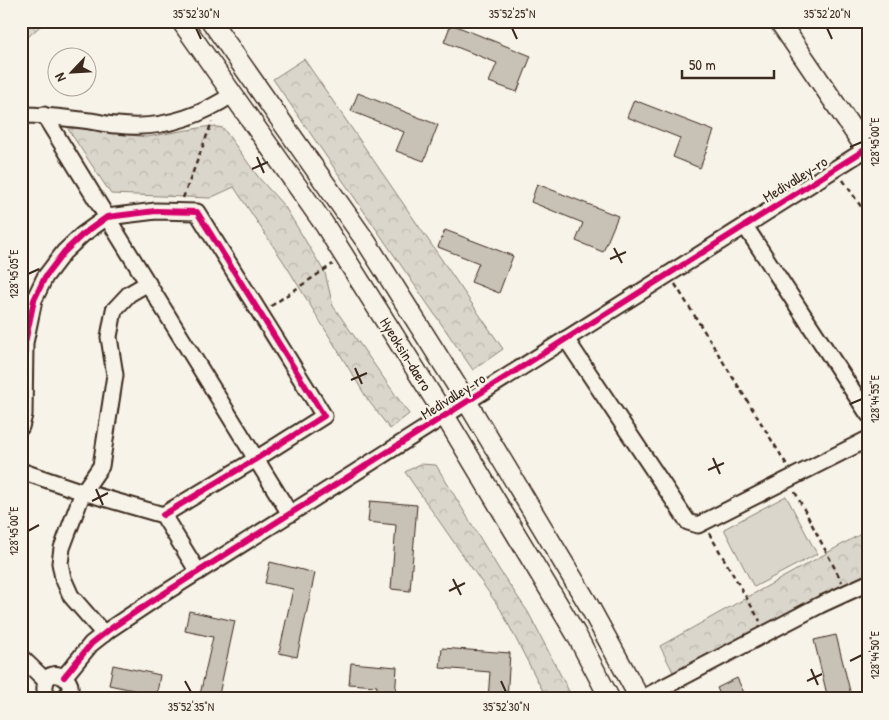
<svg xmlns="http://www.w3.org/2000/svg" width="889" height="720" viewBox="0 0 889 720" font-family="'Patrick Hand',sans-serif">
  <style>
    .park { fill: url(#park-crowns); stroke: #8b8074 }
    .garden { fill: #dbd6cb; stroke: #8b8074 }
    .building { fill: #c8c1b6; stroke: #3b2a1e }
    .lines { fill: none; stroke-linecap: round; stroke-linejoin: round }
    .minor-casing { stroke: #3b2a1e; stroke-width: 19 }
    .major-casing { stroke: #3b2a1e; stroke-width: 22 }
    .path { stroke: #3b2a1e; stroke-width: 2.5; stroke-dasharray: 5 4; stroke-linecap: butt }
    .minor { stroke: #f7f3e8; stroke-width: 15 }
    .major { stroke: #f7f3e8; stroke-width: 19 }
    .cycleway-casing { stroke: #f7f3e8; stroke-width: 9 }
    .cycleway { stroke: #d6006c; stroke-width: 6 }
    .ticks { fill: none; stroke: #3b2a1e; stroke-width: 2 }
    .labels { text-anchor: middle; dominant-baseline: central; stroke-width: 4.5; stroke-linejoin: round; paint-order: stroke }
    .street-label { font-size: 15px; fill: #3b2a1e; stroke: #f7f3e8 }
    .neatline { fill: none; stroke: #3b2a1e; stroke-width: 2 }
    .ticks-label { font-size: 12px; text-anchor: middle; fill: #3b2a1e }
  </style>
  <defs>
    <pattern id="park-crowns" width="20" height="18" patternUnits="userSpaceOnUse" patternTransform="scale(1.25)"><rect width="20" height="18" fill="#dbd6cb"/><path d="M2 6a3 3 0 1 1 6 0M12 15a3 3 0 1 1 6 0" fill="none" stroke="#bdb8ae"/></pattern>
  </defs>
  <rect width="100%" height="100%" fill="#f7f3e8"/>
  <filter id="ink" filterUnits="userSpaceOnUse"><feTurbulence type="fractalNoise" baseFrequency=".02" numOctaves="2"/><feDisplacementMap in="SourceGraphic" scale="10" xChannelSelector="R" yChannelSelector="G"/><feConvolveMatrix kernelMatrix="1 2 1 2 8 2 1 2 1" color-interpolation-filters="sRGB"/></filter>
  <g filter="url(#ink)">
    <g class="park">
      <path d="M21,21H46L21,43Z"/>
      <path d="M304,59L503,349L473,370L273,79Z"/>
      <path d="M211,126L223,128L259,178L285,207L325,273L333,306L409,414L390,429L368,400L287,267L234,187L210,198L111,194L68,129L78,128L146,137Z"/>
      <path d="M420,464L436,465L500,571L528,612L573,699H547L501,610L405,472Z"/>
      <path d="M868,530V577L674,674L660,646Z"/>
    </g>
    <path class="garden" d="M786,496L817,554L754,587L724,529Z"/>
    <g class="building">
      <path d="M300,21H317V23L300,25Z"/>
      <path d="M861,21H868V28Z"/>
      <path d="M451,24L531,56L517,92L489,82L497,63L444,42Z"/>
      <path d="M358,93L438,125L424,161L396,151L404,132L351,111Z"/>
      <path d="M634,100L714,131L700,168L673,157L680,138L627,117Z"/>
      <path d="M537,184L618,216L603,252L576,241L583,223L531,202Z"/>
      <path d="M445,230L513,256L499,293L471,282L479,263L438,247Z"/>
      <path d="M370,501L417,505L410,591L391,589L396,525L368,522Z"/>
      <path d="M270,562L315,573L297,657L279,653L293,589L265,583Z"/>
      <path d="M189,611L235,621L218,699H199L213,637L185,631Z"/>
      <path d="M836,635L852,699H828L814,640Z"/>
      <path d="M442,648L510,653L507,699H488L490,672L440,668Z"/>
      <path d="M351,663L397,667L395,699H376L377,686L349,684Z"/>
      <path d="M113,665L160,675L156,699H136L138,691L109,685Z"/>
      <path d="M737,678L747,699H722L717,688Z"/>
    </g>
    <g class="lines">
      <g class="minor-casing">
        <g id="minor">
          <path d="M21,115C45,115 67,118 90,121C99,122 108,125 117,125C159,130 198,118 233,94"/>
          <path d="M44,115L290,514"/>
          <path d="M745,226L868,414"/>
          <path d="M566,339L688,522L698,525L868,439"/>
          <path d="M21,427L24,415L25,343L34,300L45,277L64,252L82,235L107,217L156,211L197,212L324,416L256,459L163,515"/>
          <path d="M21,471L83,492L163,515L198,572"/>
          <path d="M104,634L71,596L63,578L60,563L62,548L83,492L101,466L115,375L109,337L114,310L129,294L148,283"/>
          <path d="M21,657L46,681"/>
          <path d="M64,677L91,644L110,629L152,601L868,148"/>
          <path d="M53,699C48,696 44,693 45,686C47,660 88,685 61,699"/>
          <path d="M641,699L820,605L868,583"/>
        </g>
      </g>
      <g class="major-casing">
        <g id="major">
          <path d="M181,21L324,224L445,416L576,634L610,699"/>
          <path d="M211,21L367,243L467,402L587,602L640,699"/>
          <path d="M779,21L868,152"/>
        </g>
      </g>
      <g class="path">
        <path d="M843,180L868,217"/>
        <path d="M183,198L212,122"/>
        <path d="M675,284L787,465"/>
        <path d="M271,306L333,264"/>
        <path d="M795,492L842,582"/>
        <path d="M709,533L760,621"/>
      </g>
      <use href="#minor" class="minor"/>
      <use href="#major" class="major"/>
      <g class="cycleway-casing">
        <g id="cycleway">
          <path d="M21,427L24,415L25,343L34,300L45,277L64,252L82,235L107,217L156,211L197,212L324,416L256,459L163,515"/>
          <path d="M64,677L91,644L110,629L152,601L866,149"/>
        </g>
      </g>
      <use href="#cycleway" class="cycleway"/>
    </g>
  </g>
  <path class="ticks" d="M196,28L201,39M512,28L517,39M827,28L832,39M850,147L862,142M257,157L264,173M252,169L268,162M614,248L622,263M610,259L626,252M28,274L39,269M355,368L362,384M351,380L367,373M850,404L862,399M713,458L720,474M708,470L724,463M96,489L103,505M92,501L108,493M28,531L39,525M453,579L461,595M449,591L465,583M850,661L862,655M811,669L818,685M185,681L191,692M501,681L506,692M807,681L822,674"/>
  <g class="labels">
    <g class="street-label">
      <text transform="translate(795 179) rotate(-32)">Medivalley-ro</text>
      <text transform="translate(406 354) rotate(58)">Hyeoksin-daero</text>
      <text transform="translate(453 396) rotate(-32)">Medivalley-ro</text>
    </g>
  </g>
  <rect width="889" height="720" fill="none" stroke="#f7f3e8" stroke-width="55"/>
  <g transform="translate(72 72) rotate(245)"><circle r="24" fill="#f7f3e8" stroke="#aca397"/>
  <path d="M0-4L9 19L0 12L-9 19Z" fill="#3b2a1e"/>
  <text y="-8" font-size="14" font-weight="bold" text-anchor="middle" fill="#3b2a1e">N</text>
  </g>
  <path d="M682 70v8h92v-8" fill="none" stroke="#3b2a1e" stroke-width="2.5"/>
  <text x="689" y="70" font-size="15" fill="#3b2a1e" stroke="#f7f3e8" stroke-width="4" paint-order="stroke">50 m</text>
  <rect x="28" y="28" width="834" height="664" class="neatline"/>
  <g class="ticks-label">
    <text x="196" y="18">35°52'30"N</text>
    <text x="512" y="18">35°52'25"N</text>
    <text x="827" y="18">35°52'20"N</text>
    <text transform="translate(875 142) rotate(-90)" y="4">128°45'00"E</text>
    <text transform="translate(14 274) rotate(-90)" y="4">128°45'05"E</text>
    <text transform="translate(875 399) rotate(-90)" y="4">128°44'55"E</text>
    <text transform="translate(14 531) rotate(-90)" y="4">128°45'00"E</text>
    <text transform="translate(875 655) rotate(-90)" y="4">128°44'50"E</text>
    <text x="191" y="711">35°52'35"N</text>
    <text x="506" y="711">35°52'30"N</text>
  </g>
</svg>
